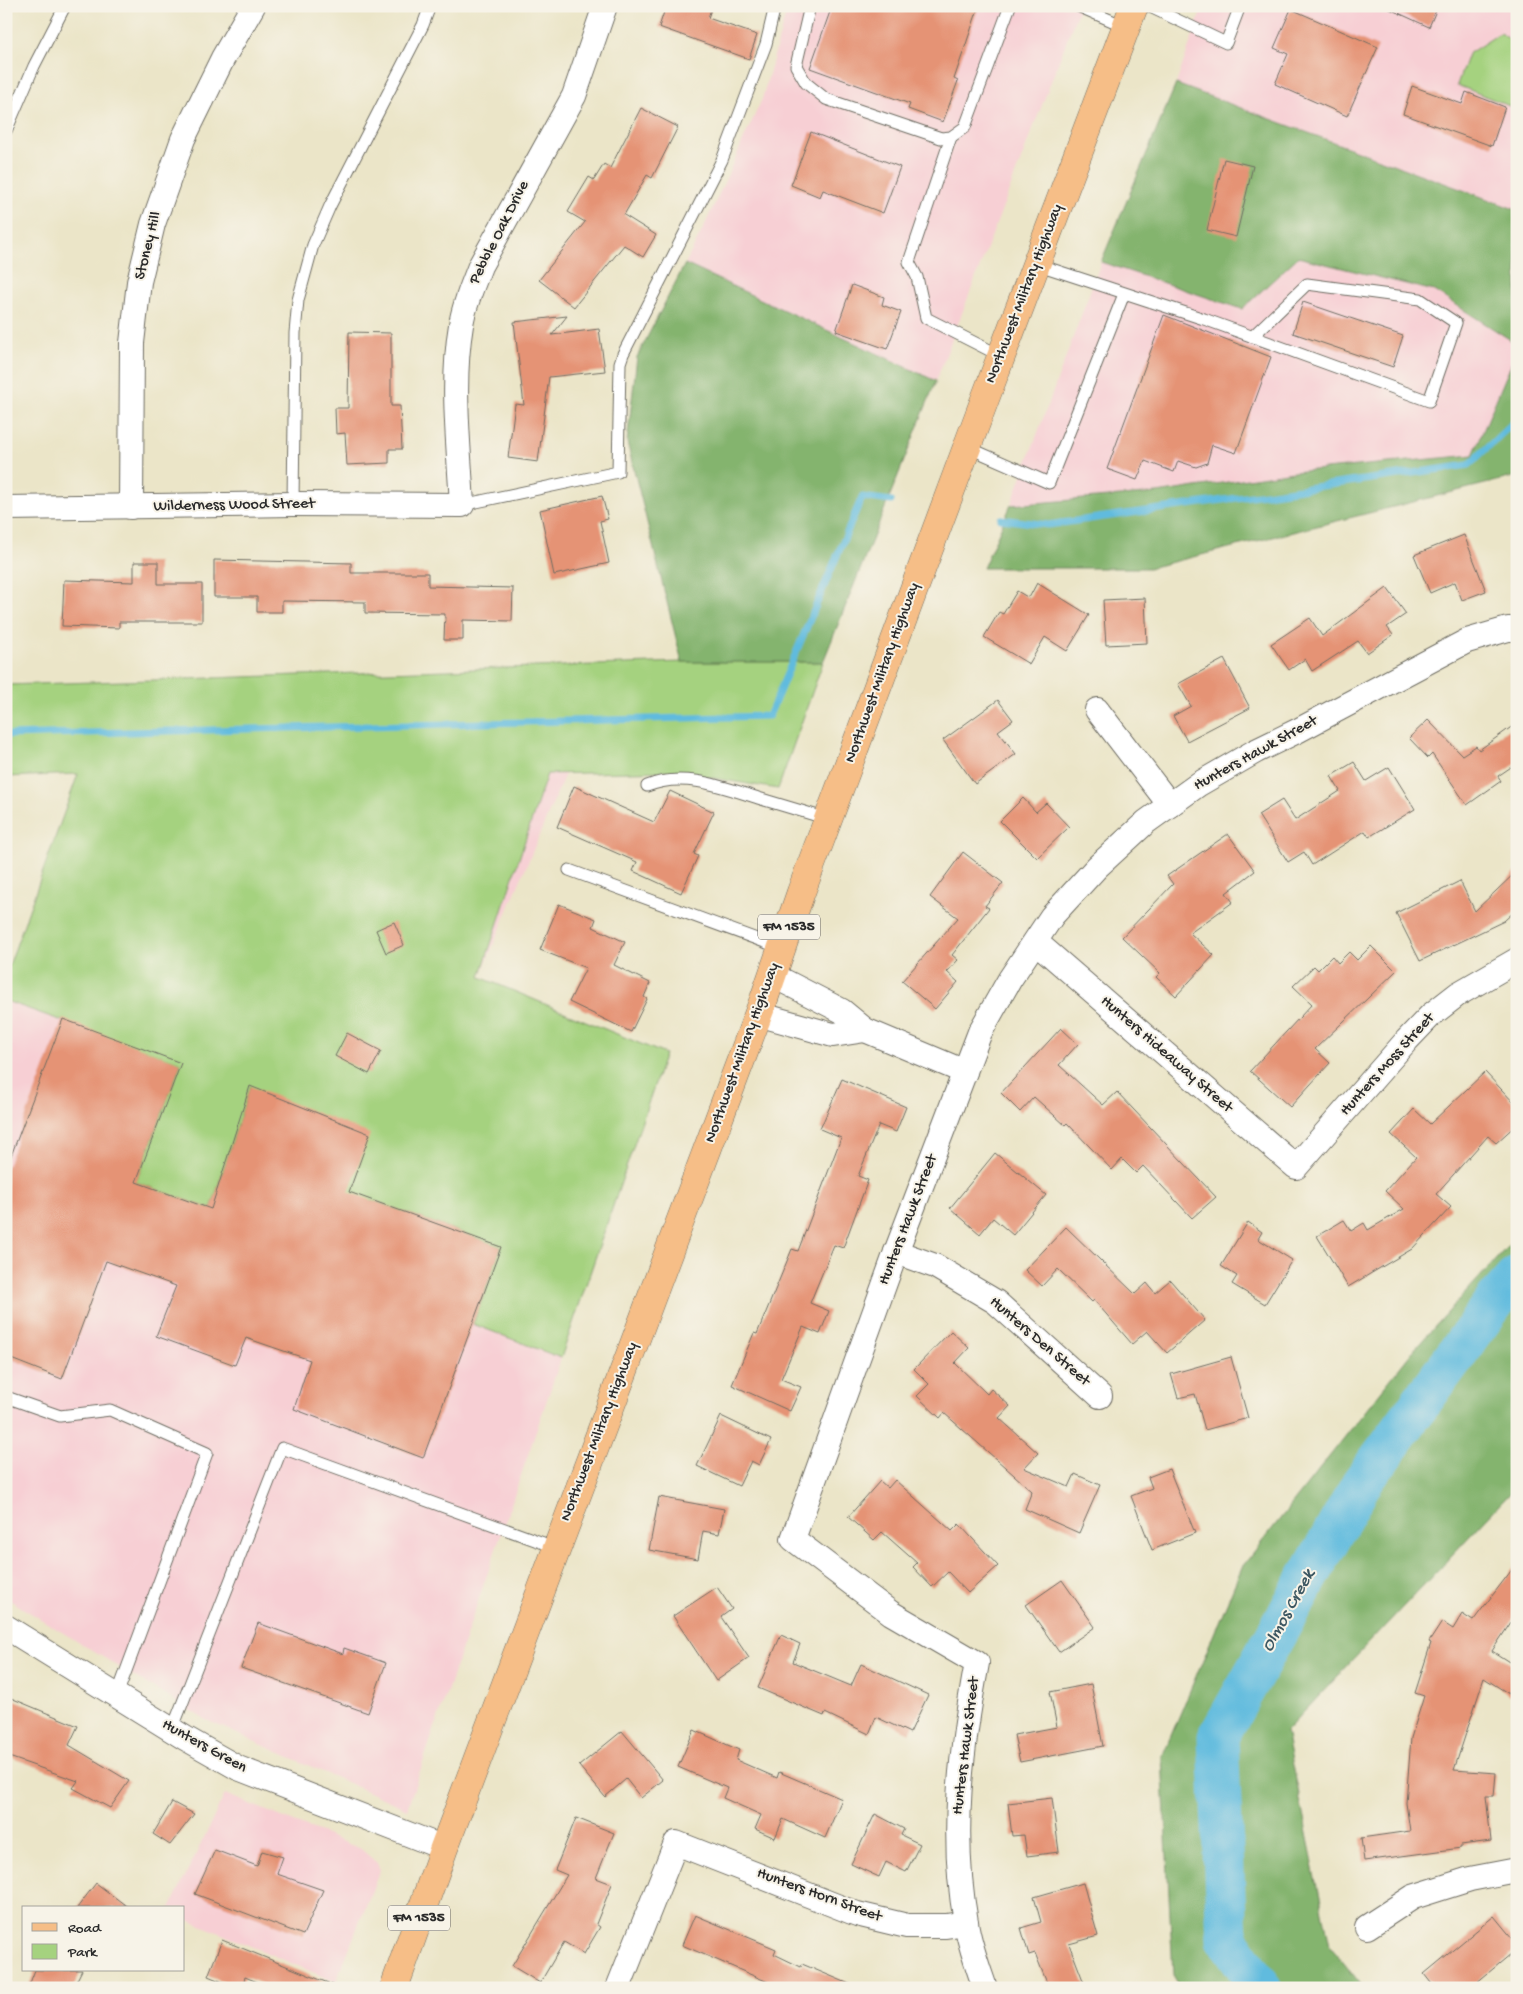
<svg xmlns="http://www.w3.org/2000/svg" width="1523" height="1994" viewBox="0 0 1523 1994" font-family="'Gochi Hand',sans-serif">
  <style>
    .built { fill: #f7cfd4 }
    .green { fill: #a5d27f; stroke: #687e55 }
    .forest { fill: #84b46e; stroke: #58704c }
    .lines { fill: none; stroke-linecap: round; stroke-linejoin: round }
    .stream { stroke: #60bbde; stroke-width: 7 }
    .river { stroke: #60bbde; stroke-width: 41 }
    .building { fill: #e59375 }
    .lane-casing { stroke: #6e6c62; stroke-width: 13 }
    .street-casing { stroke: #6e6c62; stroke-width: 26 }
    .primary-casing { stroke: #6e6c62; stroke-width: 29 }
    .lane { stroke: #fff; stroke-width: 11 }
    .street { stroke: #fff; stroke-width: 24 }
    .primary { stroke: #f6be87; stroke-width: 28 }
    .labels { text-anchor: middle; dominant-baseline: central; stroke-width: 4; stroke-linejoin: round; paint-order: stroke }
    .shield { fill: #f7f3e8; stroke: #686764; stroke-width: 1 }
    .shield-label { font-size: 15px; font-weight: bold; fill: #2b2b2b }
    .street-label { font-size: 16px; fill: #2b2b2b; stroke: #f7f3e8 }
    .water-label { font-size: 18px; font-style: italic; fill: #3b5661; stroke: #f7f3e8 }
  </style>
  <rect width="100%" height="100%" fill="#f7f3e8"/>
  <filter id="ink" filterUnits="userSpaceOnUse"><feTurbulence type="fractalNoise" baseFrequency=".02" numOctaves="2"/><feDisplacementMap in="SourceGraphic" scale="10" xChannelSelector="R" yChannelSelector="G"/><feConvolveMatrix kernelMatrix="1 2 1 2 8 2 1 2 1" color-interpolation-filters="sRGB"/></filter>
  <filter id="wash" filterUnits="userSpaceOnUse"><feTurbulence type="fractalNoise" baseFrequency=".0096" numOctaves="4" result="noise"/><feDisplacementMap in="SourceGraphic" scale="20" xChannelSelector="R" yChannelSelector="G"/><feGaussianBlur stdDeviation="1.12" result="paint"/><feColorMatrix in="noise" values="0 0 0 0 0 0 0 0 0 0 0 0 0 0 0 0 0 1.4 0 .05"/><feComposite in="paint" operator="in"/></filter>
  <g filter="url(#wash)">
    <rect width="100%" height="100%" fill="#ebe5c8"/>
    <g class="built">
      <path d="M788,6H1080L936,381L685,264L703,229L762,99Z"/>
      <path d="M1203,6H1517V210L1176,84Z"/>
      <path d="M1298,257L1434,291L1517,344V350L1473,455L1293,472L1157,493L1011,505L1101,262L1242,309Z"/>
      <path d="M78,774H565L480,977L665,1054L407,1809L204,1719L6,1598V974Z"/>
      <path d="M225,1794L361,1849L377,1863L380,1870L336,1982L184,1918V1908H170Z"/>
    </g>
    <g class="green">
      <path d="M1500,33L1517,44V109L1457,85L1468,54Z"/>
      <path d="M682,662H823L778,789L671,771L547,774L480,977L665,1054L561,1358L473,1324L501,1247L371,1200L352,1253L250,1086L211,1209L136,1182L181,1063L6,1001V974L78,774L6,777V685Z"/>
    </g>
    <g class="forest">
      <path d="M1176,84L1517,210V344L1434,291L1298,257L1242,309L1101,262Z"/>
      <path d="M685,264L936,381L823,662H682L627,442L637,357Z"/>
      <path d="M1517,350V476L1149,568H983L1011,505L1157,493L1293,472L1473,455Z"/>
      <path d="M1517,1236V1486L1286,1731L1330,1946L1364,1988H1181L1173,1975L1162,1757L1242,1567L1412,1352Z"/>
    </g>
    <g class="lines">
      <g class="stream">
        <path d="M1001,519L1048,525L1469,465L1517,419"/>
        <path d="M6,735L769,716L862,497L891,501"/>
      </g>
      <path class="river" d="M1261,1988L1227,1939L1218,1737L1361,1484L1496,1300L1517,1276"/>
    </g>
    <g id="blocks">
      <g class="building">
        <path d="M666,6H712L708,18L757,35L749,59L659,27Z"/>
        <path d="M832,6H979L954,79L958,81L943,122L908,109L910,104L810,68Z"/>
        <path d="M1383,6H1438L1429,27Z"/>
        <path d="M1291,9L1378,47L1347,116L1275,84L1288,54L1274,48Z"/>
        <path d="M1412,86L1462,104L1466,92L1505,107L1492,146L1403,114Z"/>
        <path d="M641,108L678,127L652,178L647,175L624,215L656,235L643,257L624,245L574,307L539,280L585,222L568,212L589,177L594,180L604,164L610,168Z"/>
        <path d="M811,132L900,167L883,213L823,190L820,197L791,185Z"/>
        <path d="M1224,159L1253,166L1236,237L1207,230Z"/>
        <path d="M852,285L884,297L882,305L901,312L887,349L836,331Z"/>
        <path d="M1303,302L1403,336L1393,367L1293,333Z"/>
        <path d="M1164,315L1271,357L1236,453L1212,445L1207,463L1196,467L1178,461L1174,472L1145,461L1137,480L1107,469Z"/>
        <path d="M567,316L552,335L599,329L605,371L549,377L538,462L508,458L515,404L524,405L514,322Z"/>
        <path d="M349,332L391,333V406H400L402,449H389V463L347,465L345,433L336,434L335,408H348Z"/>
        <path d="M602,496L608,519L600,521L609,563L554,575L540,510Z"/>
        <path d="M1464,535L1486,591L1462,600L1455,582L1430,593L1414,555Z"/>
        <path d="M214,560L351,563V573H428V586L513,588L512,621L463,620V640H444L445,614L365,613V602L282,601V612H257V597H214Z"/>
        <path d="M134,562H158V584H202V622H119V628L62,626L64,580L134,582Z"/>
        <path d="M1037,583L1089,615L1067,651L1045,637L1029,664L984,637L999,612L1003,614L1017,591L1029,598Z"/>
        <path d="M1387,588L1406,614L1387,627L1393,635L1367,653L1358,641L1312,671L1305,659L1289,670L1271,644L1310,618L1322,636Z"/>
        <path d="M1145,598L1147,643L1106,645L1103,600Z"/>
        <path d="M1224,659L1250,708L1187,741L1173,716L1191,706L1178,684Z"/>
        <path d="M998,700L1013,720L998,731L1016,754L975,784L943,740Z"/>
        <path d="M1428,720L1462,755L1476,746L1479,750L1517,723V763L1498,776L1501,781L1467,805L1432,754L1428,758L1409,738Z"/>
        <path d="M1354,762L1366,781L1389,767L1415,809L1369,837L1365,831L1312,865L1304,852L1288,862L1258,815L1282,800L1295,820L1340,791L1331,776Z"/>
        <path d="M574,786L654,822L670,791L714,812L694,854L698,856L681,893L633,871L637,862L557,827Z"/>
        <path d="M1023,798L1036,812L1046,803L1069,827L1037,858L1000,821Z"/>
        <path d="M1228,834L1255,871L1226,893L1233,902L1190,933L1214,955L1176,996L1156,977L1160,973L1122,937L1173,884L1167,876Z"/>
        <path d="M963,852L1003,883L985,906L989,908L952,955L958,960L947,972L958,982L935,1009L902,981L958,918L930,897Z"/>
        <path d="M1517,871V909L1504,921L1420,961L1396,913L1460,881L1475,911Z"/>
        <path d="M559,904L596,919L593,927L625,942L614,965L650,983L644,997L647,999L631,1032L569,1002L586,968L540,950Z"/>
        <path d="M394,922L404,945L386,953L376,930Z"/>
        <path d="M1371,946L1396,971L1315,1049L1330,1063L1290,1107L1250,1071L1312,1004L1293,986L1314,966L1318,970L1332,956L1338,963L1349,952L1357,960Z"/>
        <path d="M63,1019L181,1063L136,1182L211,1209L250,1086L370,1134L349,1192L501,1247L423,1458L294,1409L310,1360L246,1338L235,1365L156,1336L176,1286L106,1261L62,1379L6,1357V1169Z"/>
        <path d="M1061,1028L1078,1044L1059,1065L1103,1105L1117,1092L1216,1197L1192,1218L1143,1166L1136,1173L1122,1159L1112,1170L1067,1123L1065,1125L1034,1097L1020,1112L1001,1093Z"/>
        <path d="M347,1033L381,1051L369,1074L335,1056Z"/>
        <path d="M1485,1072L1517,1106V1124L1496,1143L1488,1136L1436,1194L1451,1207L1412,1249L1348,1287L1317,1236L1344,1220L1351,1231L1364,1223L1368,1230L1404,1209L1385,1191L1416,1157L1391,1134L1414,1109L1430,1124Z"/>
        <path d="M842,1079L906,1107L896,1132L879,1125L858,1176L868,1180L843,1248L834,1245L810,1303L829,1311L820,1334L803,1327L781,1379L801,1387L790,1411L732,1385L754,1333L757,1334L792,1249L798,1251L841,1138L820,1129Z"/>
        <path d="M995,1153L1046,1195L1013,1235L993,1218L980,1234L950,1208Z"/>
        <path d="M1248,1222L1262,1232L1258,1239L1292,1260L1265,1304L1232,1284L1237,1276L1221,1266Z"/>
        <path d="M1066,1227L1135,1294L1147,1283L1155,1293L1170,1280L1205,1320L1167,1353L1147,1331L1132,1344L1094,1300L1092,1302L1058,1269L1042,1286L1025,1270Z"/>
        <path d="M951,1331L969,1348L955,1363L987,1394L991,1389L1010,1406L999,1418L1038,1453L1024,1468L1069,1487L1075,1474L1100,1485L1079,1533L1025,1509L1032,1491L944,1413L940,1418L917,1396L929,1384L914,1369Z"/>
        <path d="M1231,1357L1248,1418L1205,1430L1195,1394L1178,1398L1171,1374Z"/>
        <path d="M721,1416L771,1440L759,1465L751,1461L739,1486L697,1466Z"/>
        <path d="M1169,1469L1195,1533L1152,1550L1131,1496L1152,1488L1148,1477Z"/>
        <path d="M895,1480L952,1531L959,1524L998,1566L968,1593L948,1572L932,1587L913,1567L917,1563L882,1532L874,1540L848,1517L880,1481L888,1488Z"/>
        <path d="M659,1497L724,1509L719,1534L703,1531L698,1559L649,1550Z"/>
        <path d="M1517,1563V1613L1492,1651L1517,1667V1699L1484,1678L1454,1770L1496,1773L1494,1796H1486L1491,1841L1461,1845V1848L1364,1861L1361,1838L1410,1831L1406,1803L1411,1738L1424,1696L1415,1693L1431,1643L1429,1642L1442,1622L1453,1629L1462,1614L1473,1621Z"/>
        <path d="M1062,1580L1095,1627L1059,1652L1026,1605Z"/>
        <path d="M717,1587L732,1609L721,1617L749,1658L716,1681L673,1616Z"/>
        <path d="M258,1623L343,1654L344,1648L386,1663L368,1713L241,1668Z"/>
        <path d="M781,1635L800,1644L793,1662L851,1686L861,1664L928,1695L910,1733L876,1717L869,1734L825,1713L824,1716L758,1688Z"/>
        <path d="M1091,1684L1103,1746L1020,1762L1014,1735L1057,1727L1050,1692Z"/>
        <path d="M6,1696L78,1726L69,1745L129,1781L110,1808L73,1788L78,1781L6,1756Z"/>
        <path d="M694,1730L739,1750L736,1760L777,1778L779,1772L842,1799L825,1838L783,1819L775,1838L755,1829L761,1815L723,1798L727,1788L678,1767Z"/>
        <path d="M622,1731L663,1780L641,1798L626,1779L605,1797L579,1766Z"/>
        <path d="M1052,1798L1059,1852L1027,1856L1024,1835L1012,1836L1008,1803Z"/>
        <path d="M172,1802L194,1814L170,1845L153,1834Z"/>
        <path d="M875,1814L904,1829L901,1835L920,1844L906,1872L886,1862L879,1877L851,1864Z"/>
        <path d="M576,1818L614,1833L596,1878L612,1884L596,1924L600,1927L584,1954L564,1942L540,1983L512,1966L567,1875L555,1870Z"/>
        <path d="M215,1850L257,1866L262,1851L283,1857L277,1874L323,1890L303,1935L195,1894Z"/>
        <path d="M96,1883L129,1908H77Z"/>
        <path d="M1083,1883L1098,1936L1069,1944L1086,1988H1049L1035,1953L1029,1955L1021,1928L1041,1922L1034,1897Z"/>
        <path d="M695,1915L776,1949L774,1954L801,1967L802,1964L859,1988H766L768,1982L682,1945Z"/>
        <path d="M1494,1916L1517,1944V1949L1470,1988H1435L1424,1974Z"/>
        <path d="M222,1940L338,1987V1988H272L245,1977L242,1988H237L208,1976Z"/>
        <path d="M35,1970H82L73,1988H28Z"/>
      </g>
    </g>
  </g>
  <g filter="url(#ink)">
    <use href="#blocks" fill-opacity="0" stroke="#6e6c62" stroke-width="1"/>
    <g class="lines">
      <g class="lane-casing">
        <g id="lane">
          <path d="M810,6L796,66L806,83L826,99L941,138L951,137L965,127L1010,6"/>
          <path d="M1078,6L1126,27"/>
          <path d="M1148,6L1226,43L1240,6"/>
          <path d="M6,131L34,66L65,6"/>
          <path d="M951,137L909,262L917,277L926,318L1001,356"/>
          <path d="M1036,264L1204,319L1429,401L1456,323L1420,299L1307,284L1252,337"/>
          <path d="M967,447L1049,483L1124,294"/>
          <path d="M293,504L295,333L298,300L313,245L330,206L423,25L430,6"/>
          <path d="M462,505L618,472L620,363L623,354L722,160L766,44L775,6"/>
          <path d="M647,786C683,771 723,787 758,798C782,805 805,812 828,819"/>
          <path d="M569,870L781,948"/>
          <path d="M6,1397L60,1416L110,1410L207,1453L117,1695"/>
          <path d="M172,1730L282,1448L557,1548"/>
        </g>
      </g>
      <g class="street-casing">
        <g id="street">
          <path d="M131,507L132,343L139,282L153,224L183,139L223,58L253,6"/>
          <path d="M6,508L293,504L462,505C459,446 451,384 461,325C464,304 473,285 480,266L574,96L605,6"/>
          <path d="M1097,710L1170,805"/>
          <path d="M1036,942L1296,1167L1407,1040L1431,1015L1458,994L1517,960"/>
          <path d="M772,975L842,1011L865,1030L965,1072"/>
          <path d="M758,1014L833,1035L865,1030"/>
          <path d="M896,1252L935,1266L996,1302L1100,1396"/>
          <path d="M6,1627L185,1738L238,1768L444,1848"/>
          <path d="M1367,1927L1413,1897L1470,1879L1517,1870"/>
          <path d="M618,1988L676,1843L857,1914L907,1926H946L966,1923"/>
          <path d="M985,1988C978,1967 969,1944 966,1922C950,1835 961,1748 977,1663L891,1613L793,1539L896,1252L980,1032L1010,979L1052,916L1097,867L1146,822L1199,784L1256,751L1299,730L1467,641L1508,629H1517"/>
        </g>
      </g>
      <g class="primary-casing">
        <path id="primary" d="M394,1988L444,1848L764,999L801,892L985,399L1134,6"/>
      </g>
      <use href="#lane" class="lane"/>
      <use href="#street" class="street"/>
      <use href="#primary" class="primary"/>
    </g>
  </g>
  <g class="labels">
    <g class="shield">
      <rect x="758" y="914.5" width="62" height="25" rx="4"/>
      <rect x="388" y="1905.5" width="62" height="25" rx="4"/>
    </g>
    <g class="shield-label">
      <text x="789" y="927">FM 1535</text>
      <text x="419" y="1918">FM 1535</text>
    </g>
    <g class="street-label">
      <text transform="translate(500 233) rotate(-63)">Pebble Oak Drive</text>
      <text transform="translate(149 246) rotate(-76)">Stoney Hill</text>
      <text transform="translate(1025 294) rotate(-69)">Northwest Military Highway</text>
      <text transform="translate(234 506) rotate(-1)">Wilderness Wood Street</text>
      <text transform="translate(883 673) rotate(-70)">Northwest Military Highway</text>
      <text transform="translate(1256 754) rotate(-29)">Hunters Hawk Street</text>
      <text transform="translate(743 1053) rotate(-70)">Northwest Military Highway</text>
      <text transform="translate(1166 1055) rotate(41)">Hunters Hideaway Street</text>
      <text transform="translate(1388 1065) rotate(-48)">Hunters Moss Street</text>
      <text transform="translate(909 1220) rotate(-69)">Hunters Hawk Street</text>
      <text transform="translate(1039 1342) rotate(41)">Hunters Den Street</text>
      <text transform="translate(600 1432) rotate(-69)">Northwest Military Highway</text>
      <text transform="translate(967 1746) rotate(-83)">Hunters Hawk Street</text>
      <text transform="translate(204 1747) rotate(29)">Hunters Green</text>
      <text transform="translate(819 1896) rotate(20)">Hunters Horn Street</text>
    </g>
    <g class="water-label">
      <text transform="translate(1289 1611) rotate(-61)">Olmos Creek</text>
    </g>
  </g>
  <rect width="1523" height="1994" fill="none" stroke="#f7f3e8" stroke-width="25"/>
  <rect x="22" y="1906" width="162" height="65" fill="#f7f3e8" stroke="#a5a39c"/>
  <rect x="32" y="1923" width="25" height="8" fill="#f6be87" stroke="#a5a39c"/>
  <text x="68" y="1932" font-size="15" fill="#2b2b2b">Road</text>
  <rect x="32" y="1944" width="25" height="15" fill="#a5d27f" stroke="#a5a39c"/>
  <text x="68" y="1956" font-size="15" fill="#2b2b2b">Park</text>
</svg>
